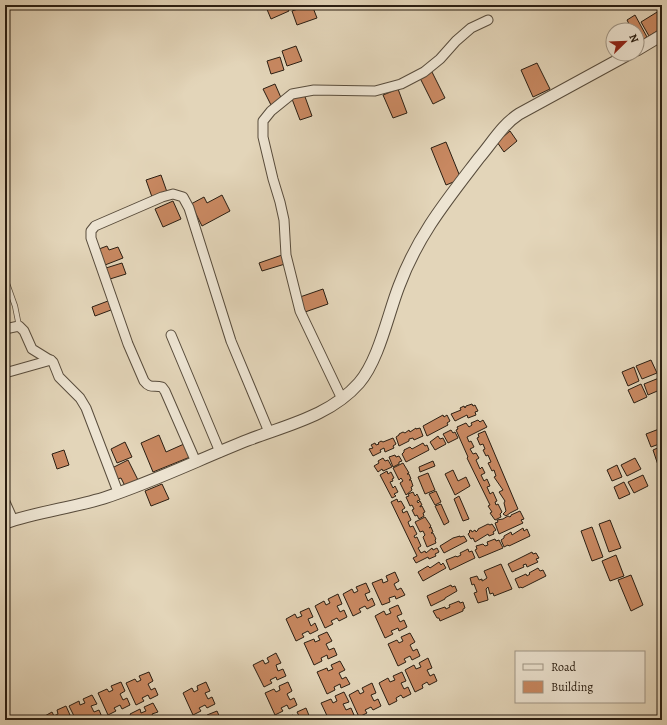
<svg xmlns="http://www.w3.org/2000/svg" width="667" height="725" viewBox="0 0 667 725" font-family="Alegreya,serif">
  <style>
    .building { fill: #c88861; stroke: #2a1e12 }
    .lines { fill: none; stroke-linecap: round; stroke-linejoin: round }
    .service-casing { stroke: #584c3c; stroke-width: 6 }
    .minor-casing { stroke: #584c3c; stroke-width: 11 }
    .tertiary-casing { stroke: #584c3c; stroke-width: 13 }
    .service { stroke: #ede4d2; stroke-width: 4.5 }
    .minor { stroke: #ede4d2; stroke-width: 9 }
    .tertiary { stroke: #ede4d2; stroke-width: 11 }
  </style>
  <rect width="100%" height="100%" fill="#e3d5b9"/>
  <filter id="stains"><feTurbulence type="fractalNoise" baseFrequency=".005" numOctaves="4"/><feColorMatrix values="0 0 0 0 .2 0 0 0 0 .09 0 0 0 0 .02 0 0 0 .5 -.17"/></filter>
  <radialGradient id="worn" r=".72"><stop offset=".6" stop-color="#630" stop-opacity="0"/><stop offset="1" stop-color="#630" stop-opacity=".3"/></radialGradient>
  <g class="building">
    <path d="M270,5H286L289,11L271,19L266,7Z"/>
    <path d="M310,5H312L317,18L297,25L292,11Z"/>
    <path d="M662,9V28L649,36L641,22Z"/>
    <path d="M635,15L647,37L639,42L637,39V30H632L627,20Z"/>
    <path d="M296,46L302,61L287,66L282,51Z"/>
    <path d="M280,57L284,70L271,74L267,61Z"/>
    <path d="M537,63L550,89L533,97L521,70Z"/>
    <path d="M431,70L445,98L433,104L419,76Z"/>
    <path d="M275,84L282,100L271,105L263,89Z"/>
    <path d="M398,89L407,113L393,118L383,95Z"/>
    <path d="M304,94L312,116L300,120L292,99Z"/>
    <path d="M510,131L517,141L504,152L497,142Z"/>
    <path d="M446,142L461,179L446,185L431,148Z"/>
    <path d="M161,175L167,192L152,197L146,180Z"/>
    <path d="M222,195L230,211L202,226L191,204L204,197L207,203Z"/>
    <path d="M173,201L181,219L163,227L155,209Z"/>
    <path d="M107,246L109,250L118,247L123,258L105,265L99,249Z"/>
    <path d="M282,255L285,264L262,271L259,263Z"/>
    <path d="M122,263L126,274L110,279L106,268Z"/>
    <path d="M323,289L328,304L305,312L300,297Z"/>
    <path d="M108,301L111,310L95,316L92,307Z"/>
    <path d="M651,360L657,373L642,379L636,366Z"/>
    <path d="M634,367L639,381L628,386L622,372Z"/>
    <path d="M659,378L662,389L648,395L644,384Z"/>
    <path d="M641,384L647,397L634,403L628,390Z"/>
    <path d="M472,404L473,406L475,405L478,411L475,412L476,415L468,418L467,415L455,421L451,414L461,410L460,408L464,406L465,408L466,406Z"/>
    <path d="M443,415L444,417L447,415L450,421L447,423L448,425L427,436L423,426Z"/>
    <path d="M478,420L480,422L483,420L487,427L467,437L469,442L471,441L474,447L470,449L473,454L476,453L479,458L476,460L480,469L482,467L485,473L481,475L484,481L487,479L490,486L487,487L490,494L493,492L497,501L495,502L496,505L498,504L502,512L500,514L501,517L495,520L490,513L492,512L488,506L490,505L467,458L468,457L456,430L458,429L457,427L466,423L469,427L472,425L471,423Z"/>
    <path d="M416,428V429L420,428L423,436L414,440L413,438L409,439V441L399,446L396,437L399,435V434L403,432L405,433L409,430L410,432Z"/>
    <path d="M659,429L662,436V443L651,447L646,434Z"/>
    <path d="M451,430L453,433L455,432L458,438L448,443L443,434Z"/>
    <path d="M485,431L518,509L510,513L506,516L503,514L506,511L504,503L505,501L499,492L503,490L494,477L496,476L494,470L492,471L488,463L491,462L488,455L486,456L483,450L485,449L483,444L480,445L477,438L479,437L478,434Z"/>
    <path d="M159,435L166,452L184,444L190,457L153,472L141,443Z"/>
    <path d="M438,436L440,439L443,438L446,444L435,450L430,442Z"/>
    <path d="M393,438L396,444L393,446L394,448L385,452L384,448L380,450L381,452L373,456L369,449L373,448L371,445L375,443L376,445L379,444L378,443L381,441L383,442Z"/>
    <path d="M125,442L132,457L117,463L111,449Z"/>
    <path d="M423,443L425,446L427,445L429,450L406,462L402,454L404,452V450L410,447L412,449Z"/>
    <path d="M662,446V463L658,465L653,450Z"/>
    <path d="M64,450L69,465L57,469L52,454Z"/>
    <path d="M395,455L396,457L399,456L402,461L399,462V464L393,467L389,457Z"/>
    <path d="M383,458L385,461L388,460L392,467L383,471L382,469L378,472L374,466L379,463L378,461Z"/>
    <path d="M635,458L641,469L627,476L621,465Z"/>
    <path d="M128,460L138,480L125,486L121,478L117,479L112,468Z"/>
    <path d="M433,461L435,466L420,472L419,467Z"/>
    <path d="M403,463L409,473L407,474H409L411,479L409,480H411L413,486L411,487L412,490L406,495L400,483L403,481L401,478L399,480L393,468Z"/>
    <path d="M617,465L622,477L612,481L607,470Z"/>
    <path d="M453,470L458,481L466,477L470,486L455,495L445,474Z"/>
    <path d="M387,471L388,474L391,472L394,478L392,479L393,481L390,482L393,488L395,486L398,492L394,494L396,496L392,498L380,475Z"/>
    <path d="M428,473L435,490L425,494L418,477Z"/>
    <path d="M643,475L648,486L634,493L628,482Z"/>
    <path d="M624,482L630,494L619,499L614,487Z"/>
    <path d="M162,484L169,499L151,506L145,491Z"/>
    <path d="M436,491L441,502L435,505L429,494Z"/>
    <path d="M413,492L415,496L417,494L420,500L417,501L418,503L420,501L422,505L420,506V507L422,506L425,512L423,513L424,516L419,519L417,515L415,516L412,510L414,509L412,505L410,506L406,497L409,496L408,494Z"/>
    <path d="M459,496L469,519L463,521L454,499Z"/>
    <path d="M397,499L398,502L401,501L405,508L402,510L403,513L407,511L411,520L408,522L410,527L413,526L417,534L414,536L415,538L417,537L421,546L418,548L421,553L425,551L426,553L432,548L433,550L437,548L439,552L435,554L436,556L429,559L428,557L416,563L413,558L417,556L391,502Z"/>
    <path d="M441,504L449,522L444,525L435,506Z"/>
    <path d="M520,511L524,519L521,520L523,523L499,534L495,523L498,522L497,520L503,519L508,516L510,517L511,516V515Z"/>
    <path d="M425,517L431,526L429,528L431,527L433,532L431,533H433L436,539L435,540L436,543L427,547L423,537L425,535L423,531L420,532L415,522Z"/>
    <path d="M610,520L621,548L609,552L599,524Z"/>
    <path d="M488,524L490,525L492,524L496,530L493,532L494,534L489,536L488,534L475,542L473,538L471,539L468,534L470,532L469,531L471,530L472,532L475,530L476,532L478,530V529Z"/>
    <path d="M592,527L603,557L592,561L581,531Z"/>
    <path d="M523,528L524,531L527,529L530,536L509,546L508,545L504,547L501,540L504,538V536L511,532L512,535Z"/>
    <path d="M460,536V537L464,536L467,541L444,553L440,546L453,538Z"/>
    <path d="M495,539L496,541L499,540L503,548L479,558L475,550L477,549L476,546L483,544L485,546L488,545L487,542Z"/>
    <path d="M468,549L469,552L472,551L475,558L450,570L446,560L456,556L457,557L461,555L460,553Z"/>
    <path d="M532,552L533,554L536,553L539,558L536,559L538,562L527,567L526,564L523,565L524,567L512,572L508,564Z"/>
    <path d="M616,555L624,576L610,581L602,561Z"/>
    <path d="M439,562L441,565L443,563L446,568L423,581L418,572L428,566L430,568Z"/>
    <path d="M501,564L512,589L494,596L493,593L490,594L488,587L486,589L488,600L478,603L474,593L477,592L474,584L472,585L470,578L477,576L479,580L482,579V581L484,580L487,578L484,571Z"/>
    <path d="M538,568L540,571L543,570L546,576L522,588L521,587L519,588L515,579L526,574L527,576L530,574L529,573Z"/>
    <path d="M395,572L399,581L394,584L397,590L401,588L405,595L396,599L395,596L389,598L390,602L382,605L372,583L382,579L383,583L388,581L386,576Z"/>
    <path d="M631,575L643,605L631,611L618,580Z"/>
    <path d="M366,583L370,592L365,594L368,601L372,598L375,605L367,609L365,606L359,609L361,612L353,616L343,594L352,589L354,593L358,591L356,587Z"/>
    <path d="M451,585L452,587L455,586L457,591L445,598V599L431,606L427,596Z"/>
    <path d="M338,594L342,604L337,606L340,612L344,610L347,617L339,621L337,618L331,621L333,624L325,628L315,606L324,601L326,605L330,603L328,599Z"/>
    <path d="M459,601L460,603L463,602L465,608L463,609V611L440,621L439,618H437L433,611L445,607L446,609L450,607L449,605Z"/>
    <path d="M398,605L402,614L397,616L400,622L404,620L407,627L399,631L398,628L391,631L393,634L385,638L375,616L384,611L386,615L391,613L389,609Z"/>
    <path d="M309,608L313,617L308,619L311,626L315,623L318,630L310,634L308,631L302,634L304,637L296,641L286,619L295,614L297,618L302,616L300,612Z"/>
    <path d="M327,632L332,641L326,644L329,650L334,648L337,655L328,659L327,655L321,658L322,661L314,665L304,643L314,639L315,642L320,640L318,636Z"/>
    <path d="M410,633L415,642L410,645L413,651L417,649L420,656L412,660L410,656L404,659L406,662L398,666L388,644L397,640L399,643L403,641L401,637Z"/>
    <path d="M276,653L281,663L276,665L278,671L283,669L286,676L277,680L276,677L270,680L272,683L264,687L253,665L263,660L265,664L269,662L267,658Z"/>
    <path d="M428,658L432,668L427,670L430,676L434,674L437,681L429,685L427,682L422,685L423,688L415,692L405,670L414,665L416,669L421,667L419,663Z"/>
    <path d="M340,661L345,670L339,673L342,679L346,677L350,684L341,688L340,684L334,687L335,690L327,694L317,672L327,668L328,671L333,669L331,665Z"/>
    <path d="M149,672L153,681L148,684L151,690L155,688L158,695L150,699L148,695L142,698L144,701L136,705L126,683L135,679L137,682L141,680L139,676Z"/>
    <path d="M402,672L406,681L401,683L404,689L408,687L411,694L403,698L401,695L396,698L397,701L389,705L379,683L388,678L390,682L395,680L393,676Z"/>
    <path d="M121,682L125,691L120,694L123,700L127,698L130,705L122,709L120,705L114,708L116,711L108,715L98,693L107,689L109,692L113,690L111,686Z"/>
    <path d="M206,682L210,691L205,693L208,699L212,697L215,704L207,708L205,705L199,708L201,711L193,715L183,693L192,688L194,692L198,690L197,686Z"/>
    <path d="M288,682L292,691L287,694L290,700L294,698L297,705L289,709L287,705L281,708L283,711L275,715L265,693L274,689L276,692L280,690L279,686Z"/>
    <path d="M372,683L376,693L371,695L374,701L378,699L381,706L373,710L371,707L365,710L367,713L359,717L349,695L358,690L360,694L364,692L362,688Z"/>
    <path d="M344,692L349,702L343,704L346,710L351,708L354,715L345,719L344,716L338,719L339,720H329L321,703L331,699L333,703L337,701L335,696Z"/>
    <path d="M92,695L97,704L91,706L94,712L99,710L102,717L96,720H93L92,718L88,720H76L69,706L79,701L80,705L85,703L83,699Z"/>
    <path d="M153,703L158,712L152,714L155,720H133L130,714L140,709L141,713L146,711L144,707Z"/>
    <path d="M66,706L70,715L65,717L66,720H44L43,717L52,712L54,716L58,714L57,710Z"/>
    <path d="M306,708L310,718L305,720H283L293,715L294,719L299,716L297,712Z"/>
    <path d="M217,711L221,720H207L209,719L207,715Z"/>
  </g>
  <g class="lines">
    <g class="service-casing">
      <path id="service" d="M5,278L15,306L19,326"/>
    </g>
    <g class="minor-casing">
      <g id="minor">
        <path d="M5,329L19,326L24,331L32,349L53,362L59,377L80,398L86,408L118,492"/>
        <path d="M171,335L220,452"/>
        <path d="M5,373L51,360"/>
        <path d="M342,399L300,311L286,255L284,220L280,202L273,179L263,137V121L271,111L292,94L314,90L375,91L401,84L424,72L440,59L456,41L471,28L488,20"/>
        <path d="M196,462L165,391L162,387C154,385 150,389 144,381L128,344L91,238V231L95,226L162,197L173,194L183,197L189,208L231,341L269,432"/>
        <path d="M5,502L13,520"/>
      </g>
    </g>
    <g class="tertiary-casing">
      <g id="tertiary">
        <path d="M637,50L662,35"/>
        <path d="M5,523C37,512 71,508 104,498C153,482 200,459 248,440C287,425 330,416 359,383C379,360 388,314 399,286C418,235 447,200 479,158C492,143 502,125 519,114L629,54"/>
      </g>
    </g>
    <use href="#service" class="service"/>
    <use href="#minor" class="minor"/>
    <use href="#tertiary" class="tertiary"/>
  </g>
  <rect width="667" height="725" fill="none" stroke="#e3d5b9" stroke-width="20"/>
  <rect x="6" y="6" width="655" height="713" fill="none" stroke="#2a1e12" stroke-width="2"/>
  <rect x="10" y="10" width="647" height="705" fill="none" stroke="#2a1e12"/>
  <rect x="515" y="651" width="130" height="52" fill="#ede4d2" stroke="#9f9585"/>
  <rect x="523" y="664" width="20" height="6" fill="#ede4d2" stroke="#9f9585"/>
  <text x="551" y="671" font-size="12" fill="#2a1e12">Road</text>
  <rect x="523" y="681" width="20" height="12" fill="#c88861" stroke="#9f9585"/>
  <text x="551" y="691" font-size="12" fill="#2a1e12">Building</text>
  <g transform="translate(625 42) rotate(67)"><circle r="19" fill="#ede4d2" stroke="#9f9585"/>
  <path d="M0-3L7 15L0 10L-7 15Z" fill="#8f2418"/>
  <text y="-6" font-size="11" font-weight="bold" text-anchor="middle" fill="#2a1e12">N</text>
  </g>
  <rect width="100%" height="100%" filter="url(#stains)"/>
  <rect width="100%" height="100%" fill="url(#worn)"/>
</svg>
